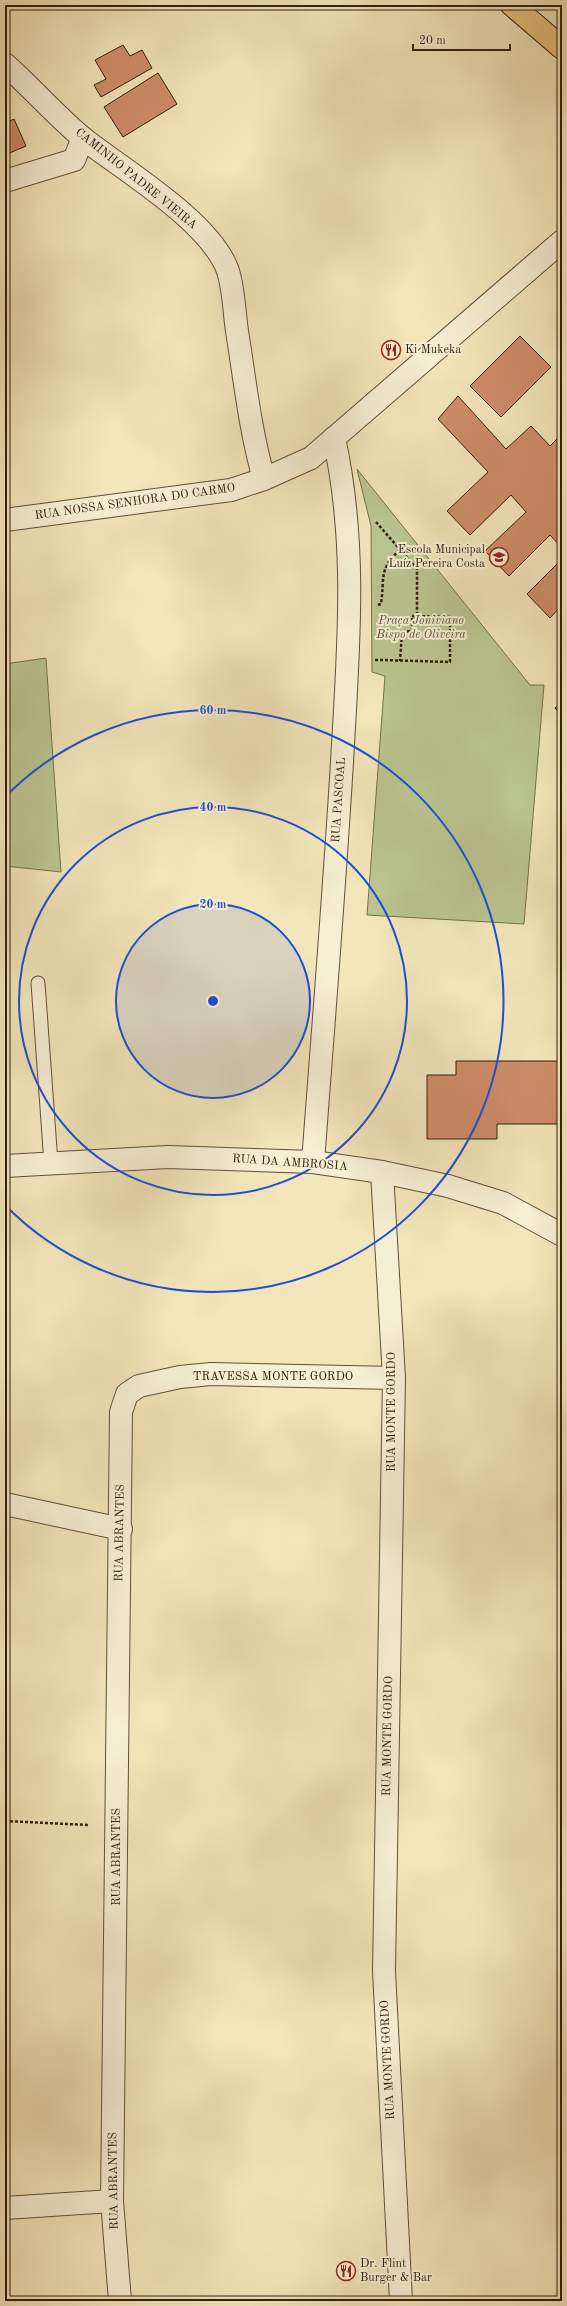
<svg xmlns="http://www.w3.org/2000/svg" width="567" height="2306" viewBox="0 0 567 2306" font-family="'Old Standard TT',serif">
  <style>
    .green { fill: #bac591; stroke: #767150 }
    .building { fill: #ce8d6a; stroke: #331d10 }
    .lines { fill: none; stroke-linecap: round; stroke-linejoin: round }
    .service-casing { stroke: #634f3b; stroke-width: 15 }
    .minor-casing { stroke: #634f3b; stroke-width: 24 }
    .primary-casing { stroke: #331d10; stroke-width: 24 }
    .path { stroke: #331d10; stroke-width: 2.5; stroke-dasharray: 3 2; stroke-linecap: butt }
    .service { stroke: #f7efd3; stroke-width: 13 }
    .minor { stroke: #f7efd3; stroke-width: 22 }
    .primary { stroke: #eac37e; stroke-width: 22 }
    .ring { fill: none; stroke: #1d4ed8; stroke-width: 2 }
    .labels { text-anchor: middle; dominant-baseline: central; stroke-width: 4; stroke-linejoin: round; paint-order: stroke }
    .street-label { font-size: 12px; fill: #331d10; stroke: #f7efd3 }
    .poi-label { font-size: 12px; fill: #331d10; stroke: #f7efd3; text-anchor: start }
    .park-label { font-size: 12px; font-style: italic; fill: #5c4f37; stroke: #f7efd3 }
    .centre { fill: #1d4ed8; stroke: #f7efd3; stroke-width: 2 }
    .ring-label { font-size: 12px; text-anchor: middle; font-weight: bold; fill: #1d4ed8; stroke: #f7efd3; stroke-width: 4; stroke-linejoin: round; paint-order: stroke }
  </style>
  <rect width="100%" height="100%" fill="#f3e6bb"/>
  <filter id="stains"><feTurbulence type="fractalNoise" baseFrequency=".005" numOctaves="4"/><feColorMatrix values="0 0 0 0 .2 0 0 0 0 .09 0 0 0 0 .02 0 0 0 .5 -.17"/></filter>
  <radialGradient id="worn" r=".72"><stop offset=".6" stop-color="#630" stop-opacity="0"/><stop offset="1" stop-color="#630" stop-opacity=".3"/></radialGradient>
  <g class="green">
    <path d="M357,469L530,685H544L524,924L367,915L385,676L372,672L371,526Z"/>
    <path d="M46,658V659L61,872L5,866V664Z"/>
  </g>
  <g class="building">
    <path d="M123,45L130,56L142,50L152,68L101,97L94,85L106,79L95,60Z"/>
    <path d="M158,73L177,104L123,137L104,107Z"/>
    <path d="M14,119L26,146L5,155V123Z"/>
    <path d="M520,336L551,367L501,417L470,386Z"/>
    <path d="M458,396L506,449L531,426L550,446L562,434V548L550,535L509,576L485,551L526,512L511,495L470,535L447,511L488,472L438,419Z"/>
    <path d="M562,398V407L557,403Z"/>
    <path d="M562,559V605L550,618L527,594Z"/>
    <path d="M562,702V716L555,708Z"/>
    <path d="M456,1061H562V1124H497V1139H427V1075H456Z"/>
  </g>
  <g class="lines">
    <g class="service-casing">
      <path id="service" d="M38,983L51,1163"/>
    </g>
    <g class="minor-casing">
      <g id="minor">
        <path d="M5,64C32,88 56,116 84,139C125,171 211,222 228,271C234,290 234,311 237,331C245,381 250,430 264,479"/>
        <path d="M5,181L74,160L83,138"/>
        <path d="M5,520L231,490L264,479L311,458L562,241"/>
        <path d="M313,1162C323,1029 334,895 342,762C348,652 358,547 334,438"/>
        <path d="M5,1166L168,1157L313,1162L382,1172L448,1186L503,1203L562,1235"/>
        <path d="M382,1172L394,1378L384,1971L401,2301"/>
        <path d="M5,1504L121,1529"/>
        <path d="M5,2208L112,2201"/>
        <path d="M120,2301L112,2201L121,1412L127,1394L139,1386L180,1377L211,1374L394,1378"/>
      </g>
    </g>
    <g class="primary-casing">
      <path id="primary" d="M512,5L562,48"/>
    </g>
    <g class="path">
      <path d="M376,522L417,569V616"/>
      <path d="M378,605L381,604C385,578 378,569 400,550"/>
      <path d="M375,660H382L450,662V617L412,616V631L402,632L400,661"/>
      <path d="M5,1821L88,1825"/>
    </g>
    <use href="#service" class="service"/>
    <use href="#minor" class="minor"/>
    <use href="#primary" class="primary"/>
  </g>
  <circle cx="213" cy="1001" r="97" fill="#1d4ed8" fill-opacity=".12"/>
  <g class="ring">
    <circle cx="213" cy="1001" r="97"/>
    <circle cx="213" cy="1001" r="194"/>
    <path d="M5 797A291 291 0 1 1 5 1205"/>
  </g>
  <defs>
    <g id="restaurant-ring" transform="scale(1)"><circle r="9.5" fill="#f7efd3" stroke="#8f2418" stroke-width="1.5"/><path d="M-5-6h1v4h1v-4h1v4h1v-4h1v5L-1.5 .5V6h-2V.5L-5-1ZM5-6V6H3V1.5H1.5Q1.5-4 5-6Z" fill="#8f2418"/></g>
    <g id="school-ring" transform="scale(1)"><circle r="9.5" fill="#f7efd3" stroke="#8f2418" stroke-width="1.5"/><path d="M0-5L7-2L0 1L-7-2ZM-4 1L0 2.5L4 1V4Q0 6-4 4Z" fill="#8f2418"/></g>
  </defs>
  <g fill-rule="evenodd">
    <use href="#restaurant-ring" x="391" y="350"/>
    <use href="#school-ring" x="499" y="557"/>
    <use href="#restaurant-ring" x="346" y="2271"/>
  </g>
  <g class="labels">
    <g class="street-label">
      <text transform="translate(136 179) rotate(39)">CAMINHO PADRE VIEIRA</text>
      <text transform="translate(135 502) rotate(-8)">RUA NOSSA SENHORA DO CARMO</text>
      <text transform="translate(339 800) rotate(-86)">RUA PASCOAL</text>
      <text transform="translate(290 1163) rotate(4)">RUA DA AMBROSIA</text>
      <text x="273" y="1377">TRAVESSA MONTE GORDO</text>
      <text transform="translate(392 1412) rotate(-90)">RUA MONTE GORDO</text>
      <text transform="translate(120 1533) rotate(-89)">RUA ABRANTES</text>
      <text transform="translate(388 1736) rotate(-89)">RUA MONTE GORDO</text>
      <text transform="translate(117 1857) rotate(-90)">RUA ABRANTES</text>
      <text transform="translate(388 2060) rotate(-93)">RUA MONTE GORDO</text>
      <text transform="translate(114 2181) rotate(-91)">RUA ABRANTES</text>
    </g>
    <g class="poi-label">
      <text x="405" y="350">Ki Mukeka</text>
      <text x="485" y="550" text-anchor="end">Escola Municipal<tspan x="485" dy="14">Luíz Pereira Costa</tspan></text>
      <text x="360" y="2264">Dr. Flint<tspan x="360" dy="14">Burger &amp; Bar</tspan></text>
    </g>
    <g class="park-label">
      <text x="421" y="621">Praça Joniviano<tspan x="421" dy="14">Bispo de Oliveira</tspan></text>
    </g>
  </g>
  <circle cx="213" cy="1001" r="6" class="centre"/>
  <g class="ring-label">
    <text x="213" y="714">60 m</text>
    <text x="213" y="811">40 m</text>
    <text x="213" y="908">20 m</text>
  </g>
  <rect width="567" height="2306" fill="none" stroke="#f3e6bb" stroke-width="20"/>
  <rect x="6" y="6" width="555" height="2294" fill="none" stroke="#331d10" stroke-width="2"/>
  <rect x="10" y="10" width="547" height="2286" fill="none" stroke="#331d10"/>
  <path d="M413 44v6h97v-6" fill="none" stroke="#331d10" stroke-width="2"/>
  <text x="419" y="44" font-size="12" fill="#331d10" stroke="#f7efd3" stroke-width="3" paint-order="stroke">20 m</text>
  <rect width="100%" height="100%" filter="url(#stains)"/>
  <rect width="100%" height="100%" fill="url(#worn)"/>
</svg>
